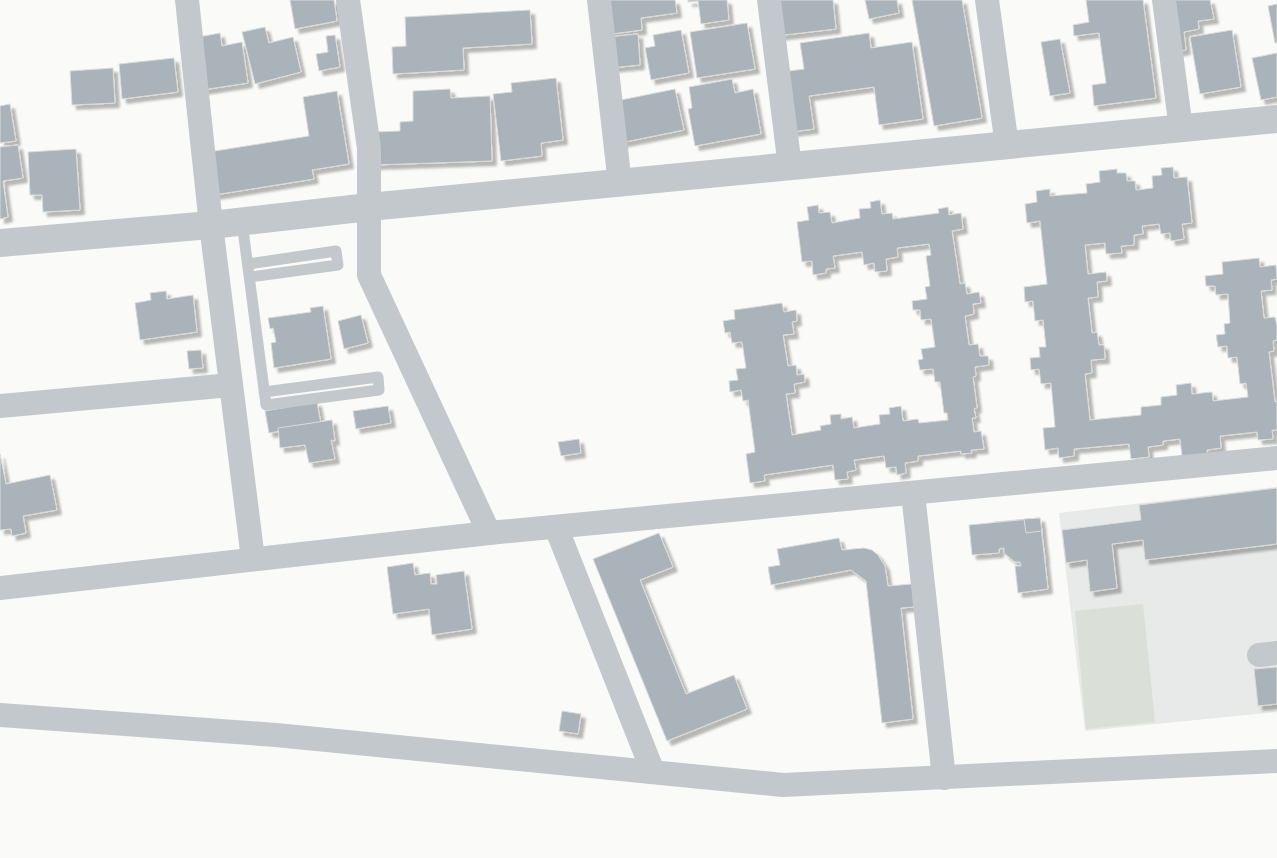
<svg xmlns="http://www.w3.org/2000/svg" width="1277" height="858" viewBox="0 0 1277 858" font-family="Karla,sans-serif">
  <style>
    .built { fill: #e8e9e9 }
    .green { fill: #dadfd7 }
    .building { fill: #aab3b9; stroke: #dcdcda; filter: url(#shadow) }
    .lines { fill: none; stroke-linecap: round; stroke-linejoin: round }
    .service { stroke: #c3c8cc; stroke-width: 11 }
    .minor { stroke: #c3c8cc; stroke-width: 24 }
    .tertiary { stroke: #c3c8cc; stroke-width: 28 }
  </style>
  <defs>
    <filter id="shadow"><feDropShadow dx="4.5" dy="4.5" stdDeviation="1" flood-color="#0004"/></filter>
  </defs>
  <rect width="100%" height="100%" fill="#fafaf8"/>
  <path class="built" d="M1277,487V712L1085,731L1059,513Z"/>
  <path class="green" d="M1143,604L1155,722L1086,729L1075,611Z"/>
  <g class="building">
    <path d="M290,0H334L337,21L295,29Z"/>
    <path d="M599,0H675L677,13L641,18L642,30L604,35Z"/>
    <path d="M688,0H727L729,20L701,24L698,1L688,2Z"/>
    <path d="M763,0H833L836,29L767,37Z"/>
    <path d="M865,0H897L899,13L869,19Z"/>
    <path d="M912,0H962L982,118L934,126Z"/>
    <path d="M1086,0H1143L1156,98L1094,106L1092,85L1106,83L1099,33L1074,36L1073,25L1089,22Z"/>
    <path d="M1162,0H1210L1214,19L1198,21L1199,29L1184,32L1186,50L1170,53Z"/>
    <path d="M1277,4V43H1275L1268,6Z"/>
    <path d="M530,10L532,44L463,48L464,70L393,74L392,47L406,46L405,17Z"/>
    <path d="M747,23L755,69L697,78L690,32Z"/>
    <path d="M265,27L269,43L293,37L301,72L255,84L242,32Z"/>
    <path d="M681,30L689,73L651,80L645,48L655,46L653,35Z"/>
    <path d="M1232,30L1241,87L1200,94L1190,37Z"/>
    <path d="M220,33L222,46L242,42L248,83L202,90L193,38Z"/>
    <path d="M869,33L871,48L912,42L923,119L879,125L874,87L809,96L814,129L776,134L767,74L804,69L800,43Z"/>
    <path d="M638,34L640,65L610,68L607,37Z"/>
    <path d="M335,35L340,67L319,71L316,54L328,52L326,36Z"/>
    <path d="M1060,39L1070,93L1050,96L1041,42Z"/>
    <path d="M1277,53V97L1261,100L1252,58Z"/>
    <path d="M174,58L178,92L122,99L119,64Z"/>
    <path d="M113,68L115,103L72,105L70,71Z"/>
    <path d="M556,78L563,140L541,143L542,156L501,161L493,94L512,92L511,83Z"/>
    <path d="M732,79L735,93L753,89L761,134L695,146L688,109L692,108L689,87Z"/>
    <path d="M450,89L451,98L490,96L492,161L373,165L372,132L400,131V122L413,121V91Z"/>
    <path d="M675,89L684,130L620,143L611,102Z"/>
    <path d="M337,91L349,164L312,170L314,179L208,196L202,153L309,136L303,97Z"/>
    <path d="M10,104L16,141L0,143V106Z"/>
    <path d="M18,145L23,178L3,181L8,217L0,219V147Z"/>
    <path d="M76,149L80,210L43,212L42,195H30L28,152Z"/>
    <path d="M1173,167L1174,178L1187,177L1192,223L1182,224L1184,239L1171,241L1170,233L1161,234L1159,224L1142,226L1143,234L1134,235V245L1121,246L1122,253L1106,254L1105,243L1085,245L1088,274L1106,272L1107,281L1097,282L1098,297L1088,298L1092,333L1097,332L1099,345H1104L1105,359L1091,360L1092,373L1085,374L1090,420L1141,415V407L1161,405V397L1177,395L1176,385L1191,383L1192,394L1212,392L1213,401L1248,397L1246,383L1240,384L1237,357L1228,358L1227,346L1218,347L1216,335L1225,334L1224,324L1230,323L1228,294L1216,295L1215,286H1206L1205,276L1223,274L1222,262L1259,258L1260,267L1276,265L1277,279L1271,280L1272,290L1261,291L1264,318L1275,317L1277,326V340L1273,341L1274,351L1269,352L1275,402H1277V430H1272L1273,439L1258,440L1257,432L1220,436L1221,448L1207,450L1208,459L1182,456L1180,439L1163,441V445L1148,447L1149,457L1131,459L1129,444L1074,449V456L1059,458L1058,448L1045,450L1043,428L1055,427L1051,383L1041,384L1039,369L1031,370L1030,358L1040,357L1039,347H1046L1043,320L1035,321L1033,301L1025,302L1024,287L1047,284L1040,221L1027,223L1025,204L1037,202L1036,191L1050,189V196L1087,193L1086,184L1100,182L1099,171L1117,169V173H1126L1127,181H1135L1136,190L1153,188L1152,176L1162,175L1161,168Z"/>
    <path d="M880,200L882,214L892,213L893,219L939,213L938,209L948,207L949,215L961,213L963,229L952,231L960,284L965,283L967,294L979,292L981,303L973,304L974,314L965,316L969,345L978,344L980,356H988L989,365L975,367L976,376L973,377L977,408L974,409L976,418H972L974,432L981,431L984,449L971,450L972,453L961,454V451L918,456V461L905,463L906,473L897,475L896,467L886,468L884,456L854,460L856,470L847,472L848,479L835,480L833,465L764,475L765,481L750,483L746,454L755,452L748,400L743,401L741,390L730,392L729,381L738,380L736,369L746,368L742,342L732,343L730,332L725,333L723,321L735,319L734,310L782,303L784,312L796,310L797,321L792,322L794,334L783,335L788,366L796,365L797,375L804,374L805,382L794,384L795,393L786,394L792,435L821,430L820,426L831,424L830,415L841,414V419L852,417L854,428L880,424L879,415L890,414L889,408L901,406L903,421L918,419L919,423L948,420L947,413H944L940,382H935L933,369L920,370L918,360L923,359L921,349L935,347L931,319L921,320L920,310H913L912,301L927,299L925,287L930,286L926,256L931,255L929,244L897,248L898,257L886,259L887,271L875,272L874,263L864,265L862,252L833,256L835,268L826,269V273L813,275L812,261L802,262L797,222L809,220L807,207L818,205L819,213L830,212L832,223L860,218L859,209L871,208L870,202Z"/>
    <path d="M166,291L167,299L193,295L197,332L140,340L135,303L151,300L150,293Z"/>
    <path d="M323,306L331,359L274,368L271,343L276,342L273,328L270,329L268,318L311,312L310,308Z"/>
    <path d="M361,315L368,343L344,349L338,321Z"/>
    <path d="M201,350L203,368L189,369L187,351Z"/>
    <path d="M317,402L321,424L269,433L265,411Z"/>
    <path d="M388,406L391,423L356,429L353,411Z"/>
    <path d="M332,420L335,441L331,440L335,459L309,463L305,445L280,448L278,428Z"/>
    <path d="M579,439L581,453L561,456L558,442Z"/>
    <path d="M0,454L6,484L50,475L57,510L23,516L26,533L12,536L11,529L0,530Z"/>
    <path d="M1277,488V544L1145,560L1143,540L1112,544L1117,588L1090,592L1087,560L1066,563L1062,530L1141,520L1139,505Z"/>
    <path d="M1040,518L1045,559L1015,562L1004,553V548L999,549L994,522Z"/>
    <path d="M1040,518L1048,589L1018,593L1015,566H1021L1020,562H1015L1004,553V548L999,549V553L972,555L969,525Z"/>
    <path d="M1040,518L1042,531L1026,533L1024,519Z"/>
    <path d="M659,533L673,567L640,580L686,694L734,675L747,709L667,741L593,559Z"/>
    <path d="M839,538L842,550L864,548L872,550L878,555L885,566L888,586L912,584L914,607L901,608L913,719L882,723L866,581L851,570L771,585L768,567L780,565L777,549Z"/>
    <path d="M413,563L415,575L430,573L431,584H437L436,575L464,571L472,629L432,635L429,609L393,614L387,567Z"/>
    <path d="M1277,667V704L1258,706L1254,669Z"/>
    <path d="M562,711L581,714L578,734L559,731Z"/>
  </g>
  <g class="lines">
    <g class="service">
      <path d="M242,222L266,405L379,390L378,377L264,392"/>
      <path d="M248,264L336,251L338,265L250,277"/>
    </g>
    <g class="minor">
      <path d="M187,0L211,225L253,559"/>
      <path d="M348,0L369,148V275L489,533"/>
      <path d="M599,0L620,184"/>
      <path d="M769,0L790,167"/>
      <path d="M987,0L1007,146"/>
      <path d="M1164,0L1181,129"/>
      <path d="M0,406L231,385"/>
      <path d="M913,493L944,778"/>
      <path d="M556,527L653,772"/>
      <path d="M0,588L489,533L1277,458"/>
      <path d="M1259,655L1277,653"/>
      <path d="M0,715L276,735L783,785L1277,761"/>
    </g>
    <path class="tertiary" d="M0,243L211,225L369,207L1277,119"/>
  </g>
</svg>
